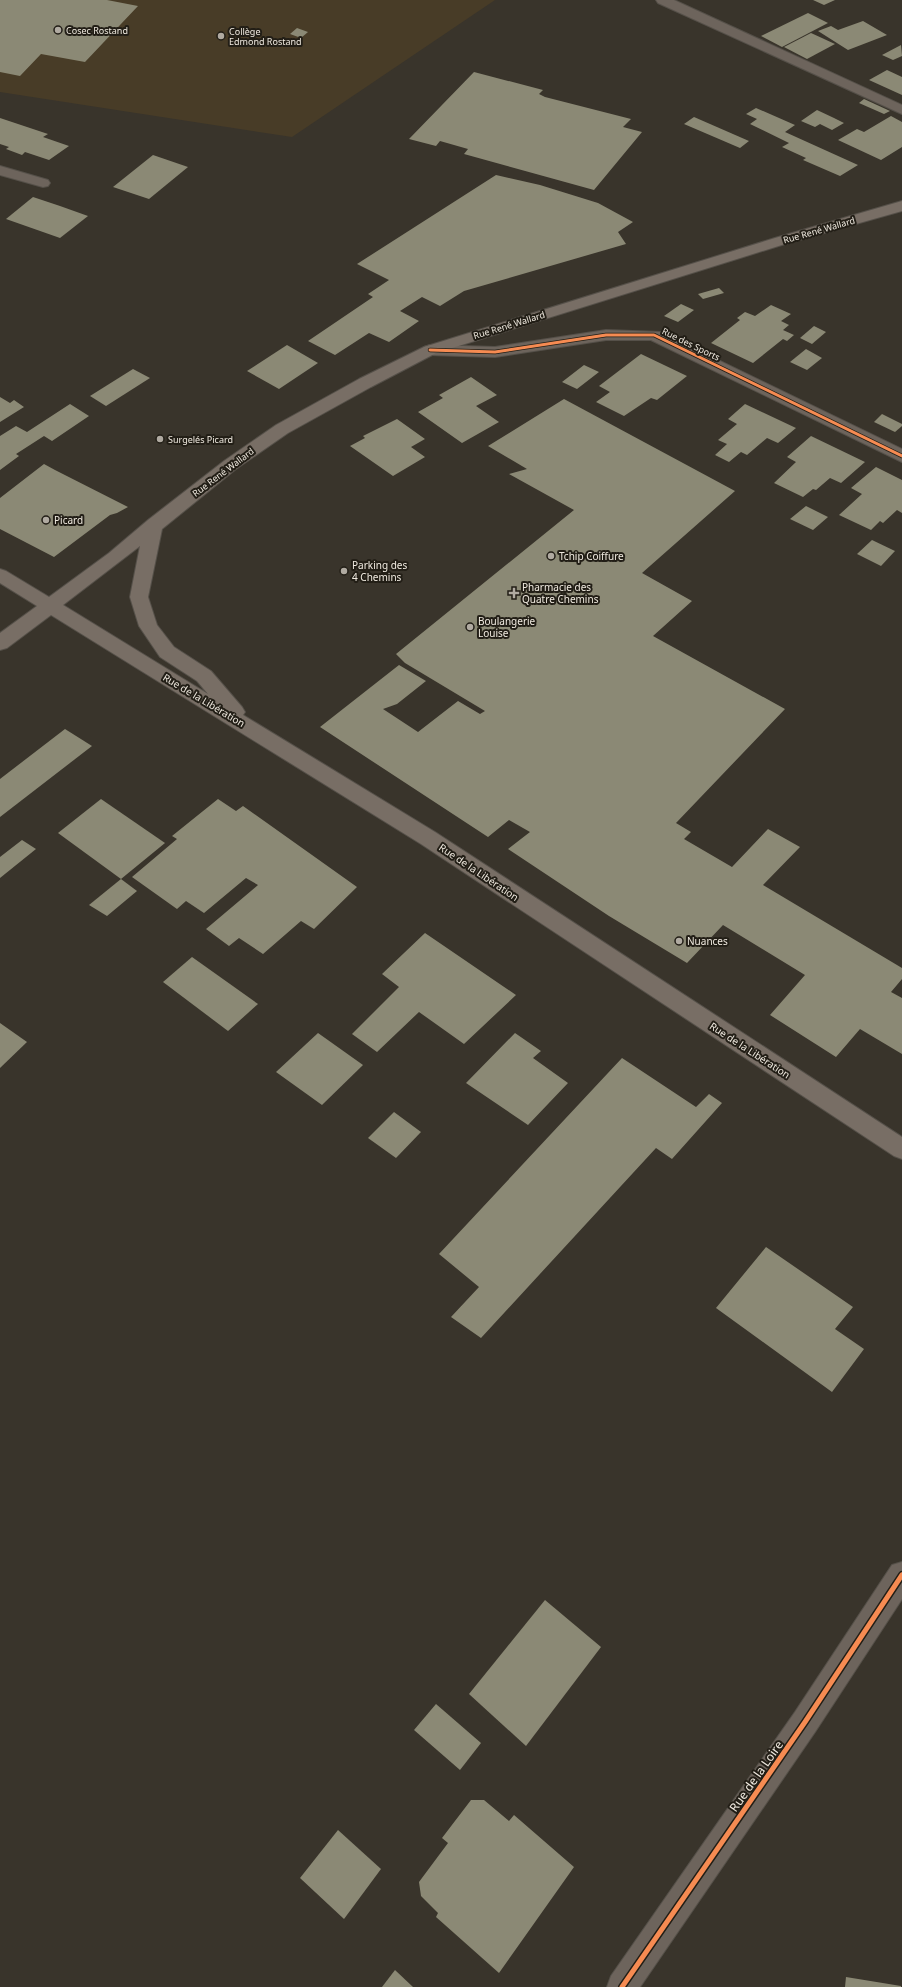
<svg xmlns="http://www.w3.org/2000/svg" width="902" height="1987" viewBox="0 0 902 1987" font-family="'Noto Sans',sans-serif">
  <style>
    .built { fill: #483c27 }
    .building { fill: #8b8975 }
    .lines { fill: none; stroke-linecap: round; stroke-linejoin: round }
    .service-casing { stroke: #555049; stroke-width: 2 }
    .minor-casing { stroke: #555049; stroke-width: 2 }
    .secondary-casing { stroke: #555049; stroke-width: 2 }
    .service { fill: #6d645c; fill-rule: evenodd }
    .minor { fill: #6d645c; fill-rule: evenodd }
    .secondary { fill: #786e65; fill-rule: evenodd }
    .cycleway-far1-casing { stroke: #221e16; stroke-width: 4.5 }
    .cycleway-casing { stroke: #221e16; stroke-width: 8 }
    .cycleway-far1 { stroke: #f68b52; stroke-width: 3 }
    .cycleway { stroke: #f68b52; stroke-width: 5 }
    .poi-dot { fill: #b0aaa1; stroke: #221e16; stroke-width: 1.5 }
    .labels { text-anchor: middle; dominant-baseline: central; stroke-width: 4; stroke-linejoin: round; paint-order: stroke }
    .far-poi-label { font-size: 9px; fill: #f0eae0; stroke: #221e16; text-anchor: start }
    .far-street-label { font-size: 9px; fill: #f0eae0; stroke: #221e16 }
    .poi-label { font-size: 10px; fill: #f0eae0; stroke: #221e16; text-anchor: start }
    .street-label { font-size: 10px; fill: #f0eae0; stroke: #221e16 }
    .near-street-label { font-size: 12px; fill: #f0eae0; stroke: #221e16 }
  </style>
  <rect width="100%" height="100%" fill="#39342b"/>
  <path class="built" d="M0,0H495L292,137L0,92Z"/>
  <g class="building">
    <path d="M0,0H107L138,6L85,62L41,54L20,76L0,72Z"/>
    <path d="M813,0H835L824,5Z"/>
    <path d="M808,13L828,23L782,47L761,36Z"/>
    <path d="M863,21L887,35L848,50L818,31L831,26L838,30Z"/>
    <path d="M297,28L308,32L301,38L290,34Z"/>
    <path d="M811,33L835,44L807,59L784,47Z"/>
    <path d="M901,45L902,56L893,60L882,55Z"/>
    <path d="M887,70L902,77V95L869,80Z"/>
    <path d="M474,72L543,90L539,94L545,97L631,119L623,127L642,132L594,190L464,154L468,149L440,141L436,146L409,139Z"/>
    <path d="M864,99L890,111L884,114L859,103Z"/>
    <path d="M756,108L795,125L785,132L858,165L840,176L803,160L806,158L782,147L789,143L750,124L757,119L746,114Z"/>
    <path d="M817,110L834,118L844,123L832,130L820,124L815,127L801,121Z"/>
    <path d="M891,116L902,122V147L881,160L838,140L857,129L864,132Z"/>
    <path d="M694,117L749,141L740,148L684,124Z"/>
    <path d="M0,118L48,134L43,137L69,146L49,160L25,152L22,155L6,149L9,147L0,144Z"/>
    <path d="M153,155L188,167L149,199L113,187Z"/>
    <path d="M496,175L540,185L598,203L633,222L618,232L626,244L464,291L440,306L422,297L400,311L419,321L389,342L369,333L335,355L308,341L373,297L368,294L389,280L357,264Z"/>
    <path d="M33,197L60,206L88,216L60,238L6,219Z"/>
    <path d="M719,288L724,293L703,299L698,294Z"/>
    <path d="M681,304L694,310L678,322L664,316Z"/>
    <path d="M771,305L791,314L781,321L789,325L783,330L794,335L787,341L783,339L753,363L711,343L740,320L737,318L745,312L755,316Z"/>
    <path d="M814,326L826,332L812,344L800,338Z"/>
    <path d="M287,345L318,363L279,389L247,371Z"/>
    <path d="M806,349L822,358L807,370L790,362Z"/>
    <path d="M641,354L687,376L657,400L651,398L624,416L596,402L610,392L599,386Z"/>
    <path d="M584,365L599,372L577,389L562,382Z"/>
    <path d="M133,369L150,378L106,406L90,396Z"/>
    <path d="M471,377L497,395L476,406L499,422L462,443L418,412L443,398L439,395Z"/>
    <path d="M0,397L10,403L14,400L24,407L0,422Z"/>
    <path d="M564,399L735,491L642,573L692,601L653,636L785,709L676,823L691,832L684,839L732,867L768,829L800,847L763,885L902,968V979L891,992L902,998V1054L860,1029L836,1057L770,1015L805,975L723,925L687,963L609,916L508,849L530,832L509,820L488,837L320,727L399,665L426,681L397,704L383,709L418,732L458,701L480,714L485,711L405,663L396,654L574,510L509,474L527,469L488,446Z"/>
    <path d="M70,404L89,416L52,441L44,436L16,454L19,456L0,470V436L16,426L27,432Z"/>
    <path d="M745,404L796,428L778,443L767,438L747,455L741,452L729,462L715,455L727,444L718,440L737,424L728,419Z"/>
    <path d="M882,414L902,424V426L895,432L874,422Z"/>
    <path d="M397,419L425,439L411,447L425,457L393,476L350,446L365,438L363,436Z"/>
    <path d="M811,436L865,462L841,483L830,478L816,490L813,489L803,497L774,483L796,462L787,457Z"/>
    <path d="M44,464L55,470L128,507L117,513L110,515L54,557L0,529V498Z"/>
    <path d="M876,467L902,480V513L897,510L883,523L880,521L871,530L839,515L862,494L851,488Z"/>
    <path d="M806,506L828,517L813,530L790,519Z"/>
    <path d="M872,540L895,551L881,566L857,554Z"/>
    <path d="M65,729L92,746L0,817V779Z"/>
    <path d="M101,799L165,843L121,879L58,833Z"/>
    <path d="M218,799L236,811L243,806L357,887L314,929L301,921L263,954L239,938L229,946L206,929L258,885L246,878L204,913L186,901L177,909L132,877L177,839L172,836Z"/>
    <path d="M22,840L36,849L0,878V857Z"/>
    <path d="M121,879L137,891L107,916L89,905Z"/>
    <path d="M425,933L516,995L464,1044L419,1012L377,1052L352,1034L399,987L382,974Z"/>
    <path d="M192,957L258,1004L228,1031L163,982Z"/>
    <path d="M0,1023L27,1042L0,1068Z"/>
    <path d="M318,1033L363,1065L322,1105L276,1072Z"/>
    <path d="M515,1033L541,1051L533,1058L568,1083L528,1125L466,1083Z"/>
    <path d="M622,1058L696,1107L709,1094L722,1103L672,1159L656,1148L481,1338L451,1317L479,1287L439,1254Z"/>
    <path d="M394,1112L421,1132L396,1158L368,1138Z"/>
    <path d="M766,1247L853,1307L835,1329L864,1349L832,1392L716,1308Z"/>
    <path d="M545,1600L601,1647L526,1746L469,1694Z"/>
    <path d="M436,1704L481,1743L460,1770L414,1730Z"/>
    <path d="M471,1800H484L509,1821L514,1815L574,1867L499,1973L436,1917L438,1913L421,1896L419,1882L448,1843L442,1838Z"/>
    <path d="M338,1830L381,1869L344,1919L300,1878Z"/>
    <path d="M395,1970L413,1987H382Z"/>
    <path d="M846,1977L901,1986V1987H845Z"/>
  </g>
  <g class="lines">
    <g class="service-casing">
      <path id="service" d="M656,0H674L902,105V114L658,3Z"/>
    </g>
    <g class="minor-casing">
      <g id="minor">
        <path d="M0,166L48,180L50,183L48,186L43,187L0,175Z"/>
        <path d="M606,330L660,332L902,449V462L651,340H606L495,357L430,355L424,353L422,350L424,347L430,345L495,347Z"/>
        <path d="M902,1562V1599L815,1732L640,1987H607L611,1976L795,1712L892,1565Z"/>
      </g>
    </g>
    <g class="secondary-casing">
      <path id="secondary" d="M902,201V211L785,244L436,353L371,387L288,433L236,469L162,529L148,597L157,625L174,647L211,671L242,707L245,712L243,715L435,832L902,1137V1159L894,1156L421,844L51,615L7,648L0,650V633L37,606L0,583V569L6,571L49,597L109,553L148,520L224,461L276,425L359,379L424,347L775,238ZM140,546L130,597L139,626L160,657L197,681L208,694L63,605Z"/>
    </g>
    <use href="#service" class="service"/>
    <use href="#minor" class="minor"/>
    <use href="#secondary" class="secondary"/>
    <g class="cycleway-far1-casing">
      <path id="cycleway-far1" d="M430,350L495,352L606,335H654L902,456"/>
    </g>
    <g class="cycleway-casing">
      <path id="cycleway" d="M622,1987L805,1722L902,1575"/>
    </g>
    <use href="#cycleway-far1" class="cycleway-far1"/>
    <use href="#cycleway" class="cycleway"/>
  </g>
  <g class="poi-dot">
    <circle cx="58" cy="30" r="4"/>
    <circle cx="221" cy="36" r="4"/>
    <circle cx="160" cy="439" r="4"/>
    <circle cx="46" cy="520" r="4"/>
    <circle cx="551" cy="556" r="4"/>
    <circle cx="344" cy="571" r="4"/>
    <path d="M512 587h4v4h4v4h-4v4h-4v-4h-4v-4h4z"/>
    <circle cx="470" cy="627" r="4"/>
    <circle cx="679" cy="941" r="4"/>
  </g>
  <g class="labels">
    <g class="far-poi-label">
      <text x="66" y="30">Cosec Rostand</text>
      <text x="229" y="31">Collège<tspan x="229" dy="10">Edmond Rostand</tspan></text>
      <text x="168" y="439">Surgelés Picard</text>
    </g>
    <g class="far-street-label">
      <text transform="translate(819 230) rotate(-16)">Rue René Wallard</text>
      <text transform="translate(509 325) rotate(-17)">Rue René Wallard</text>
      <text transform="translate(691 344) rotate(26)">Rue des Sports</text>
      <text transform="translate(223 472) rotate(-37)">Rue René Wallard</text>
    </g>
    <g class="poi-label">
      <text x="54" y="520">Picard</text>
      <text x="559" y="556">Tchip Coiffure</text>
      <text x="352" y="565">Parking des<tspan x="352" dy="12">4 Chemins</tspan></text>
      <text x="522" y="587">Pharmacie des<tspan x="522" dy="12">Quatre Chemins</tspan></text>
      <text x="478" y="621">Boulangerie<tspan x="478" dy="12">Louise</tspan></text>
      <text x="687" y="941">Nuances</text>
    </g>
    <g class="street-label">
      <text transform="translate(204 700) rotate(31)">Rue de la Libération</text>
      <text transform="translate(479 872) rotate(34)">Rue de la Libération</text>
      <text transform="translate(750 1050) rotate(33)">Rue de la Libération</text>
    </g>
    <g class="near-street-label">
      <text transform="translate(756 1776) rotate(-55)">Rue de la Loire</text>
    </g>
  </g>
</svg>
